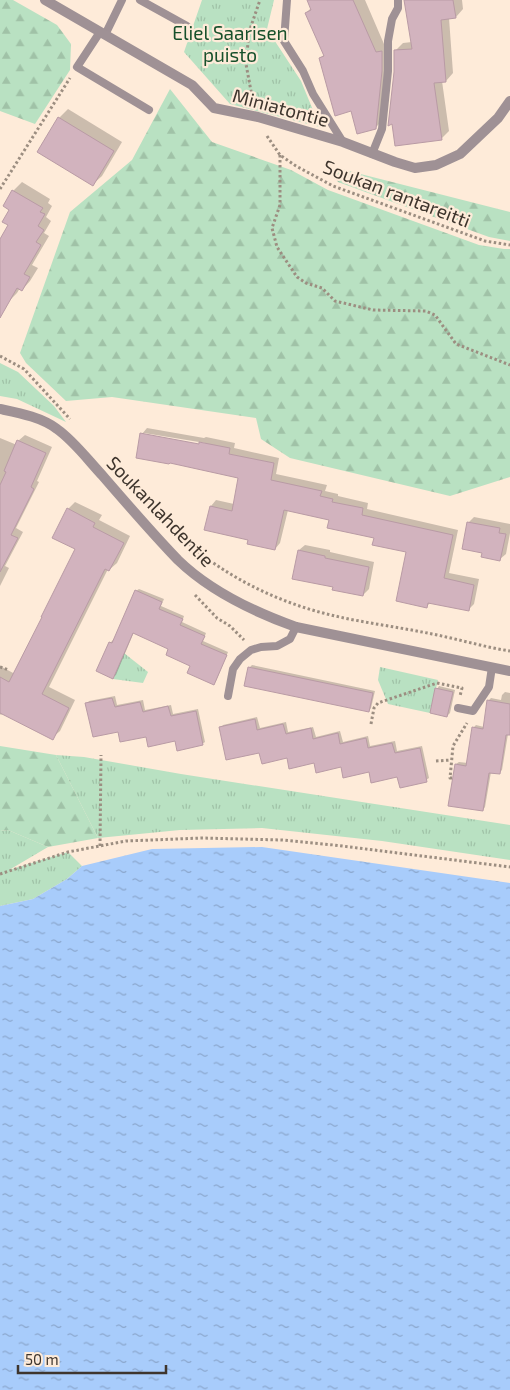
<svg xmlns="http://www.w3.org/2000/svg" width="510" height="1390" viewBox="0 0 510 1390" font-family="'Exo 2',sans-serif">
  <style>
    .grass { fill: url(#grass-tufts) }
    .forest { fill: url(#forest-firs) }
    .water { fill: url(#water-ripples) }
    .shadow { fill: #0003; fill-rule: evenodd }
    .building { fill: #d2b3be; stroke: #b99ba5 }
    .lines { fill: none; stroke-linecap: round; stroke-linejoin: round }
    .path { stroke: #9c8e81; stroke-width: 3; stroke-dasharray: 2.5 2.5; stroke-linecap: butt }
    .lane { stroke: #9f9195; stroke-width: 8 }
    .street { stroke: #9f9195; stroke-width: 10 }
    .labels { text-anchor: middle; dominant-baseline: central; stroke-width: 4.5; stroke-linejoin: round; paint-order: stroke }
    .park-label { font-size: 19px; fill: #17502b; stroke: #feebd9 }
    .street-label { font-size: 19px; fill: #3e352d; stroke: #feebd9 }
  </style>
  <defs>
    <pattern id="grass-tufts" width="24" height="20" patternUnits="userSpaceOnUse" patternTransform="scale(1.25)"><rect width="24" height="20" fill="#b9e1c2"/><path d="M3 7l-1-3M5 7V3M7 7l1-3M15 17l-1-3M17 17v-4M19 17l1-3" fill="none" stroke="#a0c2a7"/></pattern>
    <pattern id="forest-firs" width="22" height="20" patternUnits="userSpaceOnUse" patternTransform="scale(1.25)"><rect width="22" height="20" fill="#b9e1c2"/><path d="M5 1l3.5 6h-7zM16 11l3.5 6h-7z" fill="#a0c2a7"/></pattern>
    <pattern id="water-ripples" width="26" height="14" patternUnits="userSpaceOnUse" patternTransform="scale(1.25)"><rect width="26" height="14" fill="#a8ccfb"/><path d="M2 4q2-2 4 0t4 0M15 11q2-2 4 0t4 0" fill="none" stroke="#8aa6cc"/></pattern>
  </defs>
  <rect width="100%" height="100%" fill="#feebd9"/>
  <g class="grass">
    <path d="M202,0H274L267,29L301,81L320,127L230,104L184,52Z"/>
    <path d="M0,363L18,372L54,406L66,422L17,399L0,396Z"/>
    <path d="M124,653L148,672L143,683L113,679Z"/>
    <path d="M380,667L438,680L430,713L388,704L378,680Z"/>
    <path d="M56,755L84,757L181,774L510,825V860L382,841L262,828L180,830L98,838Z"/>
    <path d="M8,830L48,847L9,870L68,852L82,866L67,879L33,899L0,906V831Z"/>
  </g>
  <g class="forest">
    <path d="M0,0H13L57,25L71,44L70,70L35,124L0,111Z"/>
    <path d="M170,89L212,142L274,164L291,170L328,190L479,245L504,249H510V477L450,496L290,458L261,439L256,418L112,397L66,401L26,363L20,353L70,212L132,160Z"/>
    <path d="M337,168L510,212V241L489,237L338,182L335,177Z"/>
    <path d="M0,746L56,755L98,838L48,847L8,830L0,831Z"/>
  </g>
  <path class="water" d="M262,847L510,883V1390H0V906L33,899L67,879L82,866L152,849Z"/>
  <g class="shadow">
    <path d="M308,0H365L384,44V119L375,128L352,110L320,58L325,54L306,13L312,7Z"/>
    <path d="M405,0H462L463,9L456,17L449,18L453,73L446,81H442L449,131L441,139L395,72V51L403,43L412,42Z"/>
    <path d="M68,109L122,142L102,176L93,184L59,118Z"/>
    <path d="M22,182L50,199L48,203L52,206L46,217L51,221L44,233L49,236L32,265L38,268L30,281L22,290L20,288L17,293L8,302L0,306V242L10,225L13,191Z"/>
    <path d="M147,428L204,438L206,437L235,443L234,448L279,458L276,474L327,485L325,491L338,494V496L368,503L367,509L458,530L449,573L479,579L474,604L468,610L431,602L427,606L398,600L407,551L374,544L375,537L328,527L330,519L288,510L280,543L275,549L249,543V539L205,529L211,506L216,500L234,504L240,477L170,462L169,463L137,457L142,434ZM144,433L205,443V446L144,435Z"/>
    <path d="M25,435L52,447L37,481L39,482L16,528L23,532L5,566L9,568L0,586V438L17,445L18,441Z"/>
    <path d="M75,502L102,515L99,520L130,536L117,563L109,570L108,569L49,687L75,700L60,731L52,738L3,713L1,715L0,714V666L15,674L77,549L68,509Z"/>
    <path d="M474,517L510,524V533L506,554L500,559L483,552L469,522Z"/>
    <path d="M305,545L330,550V552L374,562L369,589L363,595L334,586L299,550Z"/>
    <path d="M139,589L164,599L161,606L184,616L182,622L206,633L203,641L228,652L216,681L191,666L170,648L134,632L116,675L113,677L110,643L113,640L115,641L136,591Z"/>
    <path d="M252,665L375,691L371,708L369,711L250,667Z"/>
    <path d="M439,686L455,690L450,713L447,716L437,689Z"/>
    <path d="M505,692L510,693V734H508L502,770L499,773L491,772L485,807L483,810L456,764L459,762L468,763L473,728L476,725L484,727L488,701L491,698L501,700L502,695Z"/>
    <path d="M115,696L117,705L143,700L145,710L171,705L173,714L198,709L205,742L202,744L119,730L87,704L89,701Z"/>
    <path d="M257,717L260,728L286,722L288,732L313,727L316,737L340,731L343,742L368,736L370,746L395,741L397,751L422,746L429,778L426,780L260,751L221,728L223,725Z"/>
  </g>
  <g class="building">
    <path d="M307,0H353L376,52L382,51V71L376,129L357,134L351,111L335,116L319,58L324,56L305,13L311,10Z"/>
    <path d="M404,0H453L456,18L441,20L446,82L434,83L442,140L395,146L392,124L388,126L394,72V50L412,49Z"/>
    <path d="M58,117L114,151L93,186L37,152Z"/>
    <path d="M12,190L43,208L40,212L45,214L38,226L44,230L36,242L41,245L24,274L30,277L22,291L17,288L0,318V239L8,225L2,222L9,210L3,206Z"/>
    <path d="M140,433L199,444V442L230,448L229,454L274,463L271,480L322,491L320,496L333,499L332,502L363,508L362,515L453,535L444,578L474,585L469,611L428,603L427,608L396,601L406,552L372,545L374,538L327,528L329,520L284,510L275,550L247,544L248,540L204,530L210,506L232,511L238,478L170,463L169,464L136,458Z"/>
    <path d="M17,440L46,453L31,487L34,489L11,535L18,538L0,572V485L6,472L4,471Z"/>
    <path d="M67,508L95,523L93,527L124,543L109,571L105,569L42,694L69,708L53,740L0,713V677L9,682L42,617H41L75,549L52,538Z"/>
    <path d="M467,522L500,528L499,533L506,534L500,561L481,557L482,553L462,549Z"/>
    <path d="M298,550L325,556V558L369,567L363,596L332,590L333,587L292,579Z"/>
    <path d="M135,590L162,602L159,609L183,619L180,625L205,636L201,644L227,655L214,685L187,673L190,666L166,655L168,649L133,633L113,679L96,671L109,642L112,643Z"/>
    <path d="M248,667L373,693L369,712L244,686Z"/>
    <path d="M435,688L453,692L447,717L430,713Z"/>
    <path d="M112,698L115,707L140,702L143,712L168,706L171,716L196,711L203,745L177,751L175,741L148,747L146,737L120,742L118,732L93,737L85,703Z"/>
    <path d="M487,700L510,704V735H506L500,774L489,773L483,811L448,806L455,764L466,766L472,727L483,729Z"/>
    <path d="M255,719L257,730L283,724L286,734L311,728L313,739L338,733L340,744L366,738L368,748L392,743L395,753L420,748L427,782L400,788L397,777L371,783L369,772L343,778L341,767L316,773L314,763L289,769L287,758L262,764L259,753L226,760L219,727Z"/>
  </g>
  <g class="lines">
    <g class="path">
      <path d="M253,102L246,64L249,32L260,0"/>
      <path d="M267,136L280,155L296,166L333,186L485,241L510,245"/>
      <path d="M280,155V205L272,228L277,247L297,277L306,283L322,288L335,301L373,310L426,311L435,315L456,344L510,365"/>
      <path d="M0,189L70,78"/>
      <path d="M0,356L24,369L70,419"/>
      <path d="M164,521C209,568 268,600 331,615C364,623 399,627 432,634C458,639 484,647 510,651"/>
      <path d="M195,595L217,618L230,626L244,640"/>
      <path d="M0,667L9,670"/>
      <path d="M371,724L374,708L378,703L437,683L462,688L460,696"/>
      <path d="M436,761L451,760"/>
      <path d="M452,778H450L453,746L467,723"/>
      <path d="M100,846L101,755"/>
      <path d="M0,874L68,852L126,841L202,838L282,840L334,845L510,867"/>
    </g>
    <g class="lane">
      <path d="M140,0L187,26"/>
      <path d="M287,0L284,41L303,71L313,94L343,142"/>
      <path d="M100,32L77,67L149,110"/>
      <path d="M105,35L122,0"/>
      <path d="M372,154L382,129L388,71V41L392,19L398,8V0"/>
      <path d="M228,696L233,669L240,659L251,650L261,647L277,646L290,639L296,627"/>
      <path d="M458,708L473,711L489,687L492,667"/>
    </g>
    <g class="street">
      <path d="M45,0L192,85L214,108L258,117L343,142L395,162L415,168L436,165L460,154L498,118L510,101"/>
      <path d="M0,409C19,413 41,417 57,429C74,441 88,460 102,475C127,504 152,533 178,560C211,592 254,612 296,627L510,671"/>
    </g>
  </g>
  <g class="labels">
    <g class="park-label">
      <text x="230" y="32">Eliel Saarisen<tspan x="230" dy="22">puisto</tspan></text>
    </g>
    <g class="street-label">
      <text transform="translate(281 107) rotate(15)">Miniatontie</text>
      <text transform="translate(397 193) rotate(21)">Soukan rantareitti</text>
      <text transform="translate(161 511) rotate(46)">Soukanlahdentie</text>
    </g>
  </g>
  <path d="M18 1365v8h148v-8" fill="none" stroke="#3e352d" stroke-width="2.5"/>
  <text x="25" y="1365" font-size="15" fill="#3e352d" stroke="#feebd9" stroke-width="4" paint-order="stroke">50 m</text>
</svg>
